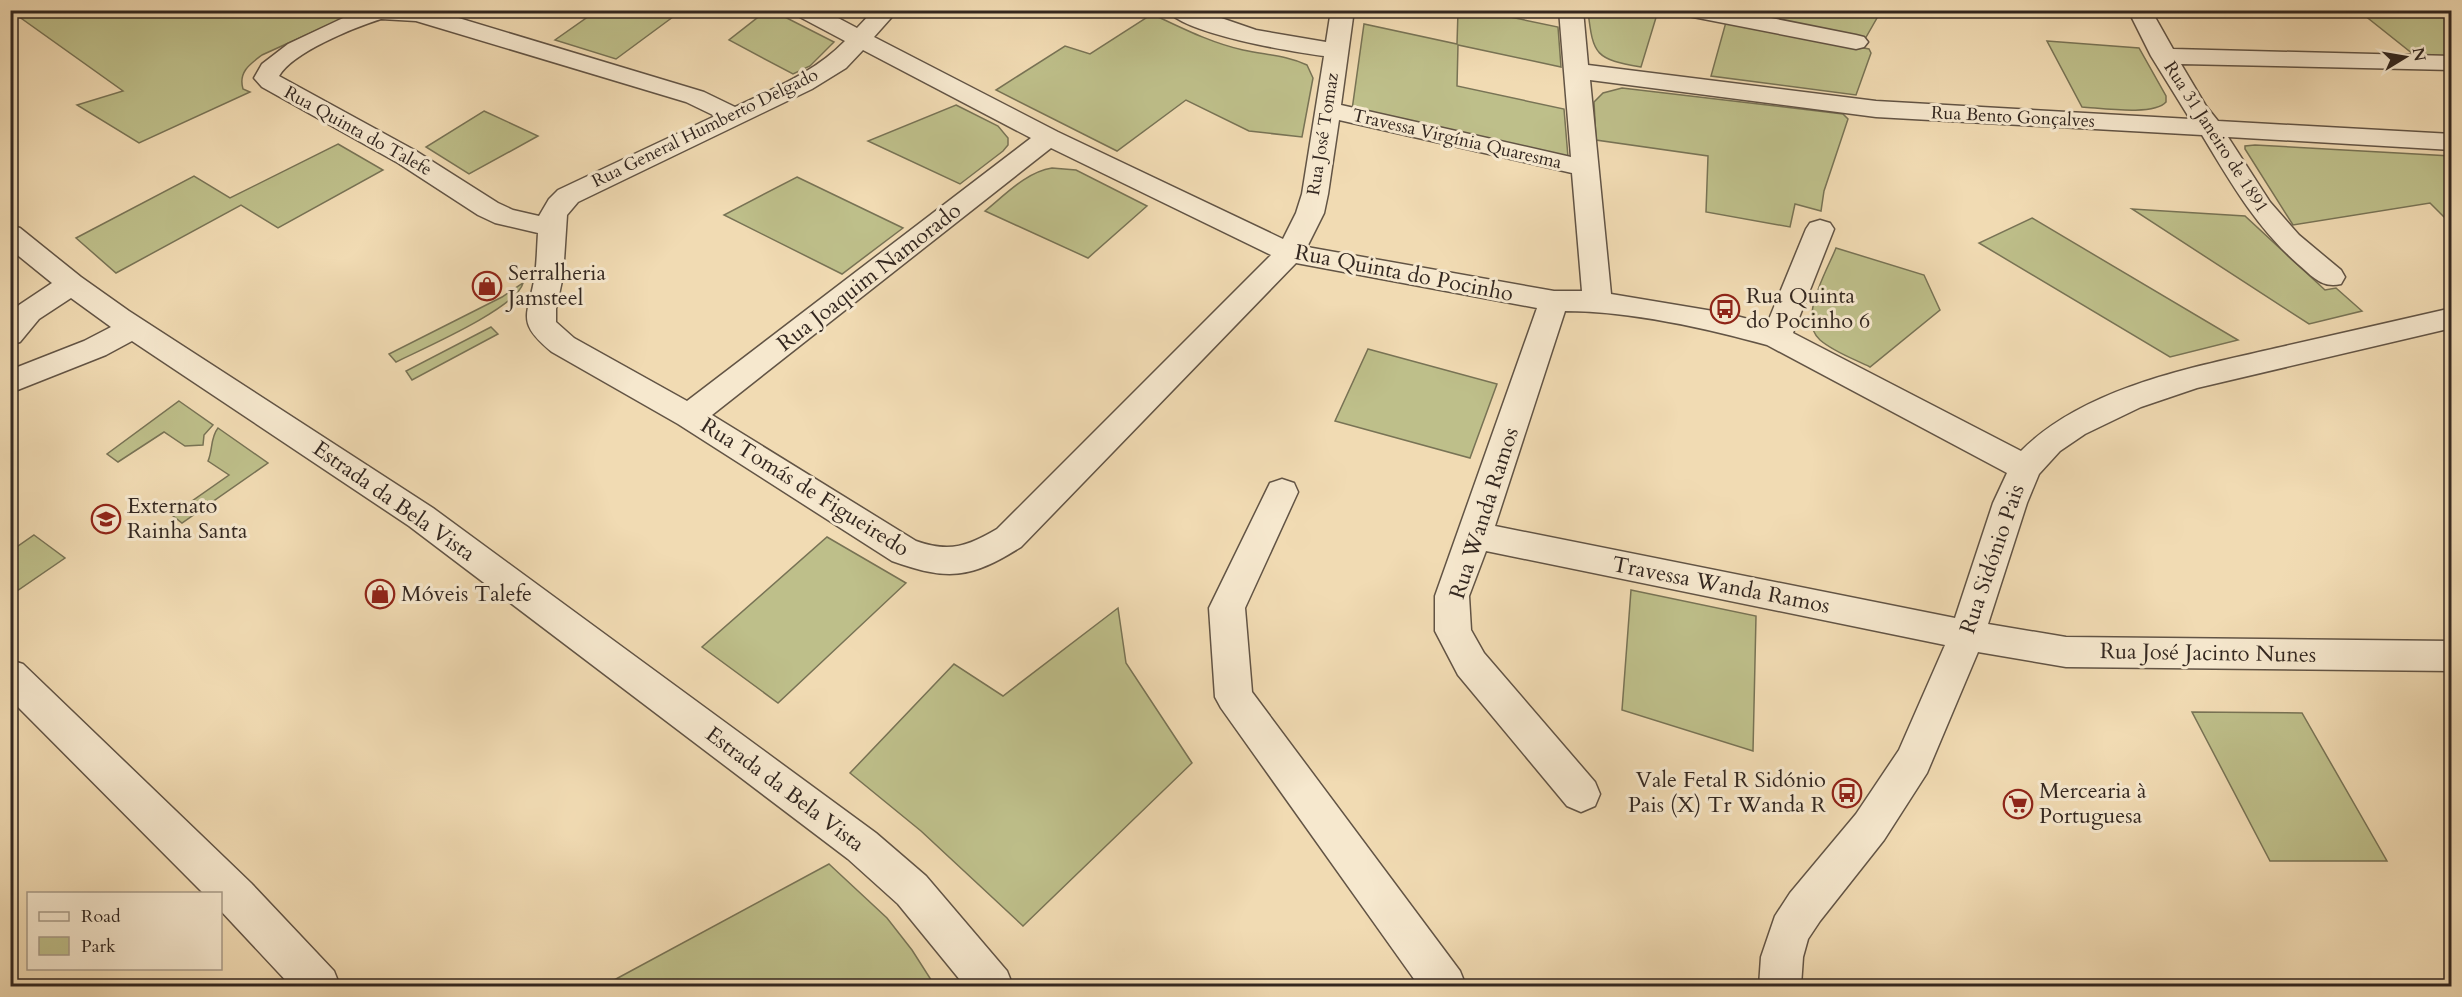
<svg xmlns="http://www.w3.org/2000/svg" width="2462" height="997" viewBox="0 0 2462 997" font-family="Cardo,serif">
  <style>
    .green { fill: #bebf8a; stroke: #787355; stroke-width: 1.5 }
    .lines { fill: none; stroke-linecap: round; stroke-linejoin: round }
    .minor-casing { stroke: #625445; stroke-width: 3 }
    .minor { fill: #f6e8ce; fill-rule: evenodd }
    .labels { text-anchor: middle; dominant-baseline: central; stroke-width: 6; stroke-linejoin: round; paint-order: stroke }
    .far-street-label { font-size: 18px; fill: #332720; stroke: #f6e8ce }
    .poi-label { font-size: 22px; fill: #332720; stroke: #f6e8ce; text-anchor: start }
    .street-label { font-size: 22px; fill: #332720; stroke: #f6e8ce }
  </style>
  <rect width="100%" height="100%" fill="#f1dbb3"/>
  <filter id="stains"><feTurbulence type="fractalNoise" baseFrequency=".00333" numOctaves="4"/><feColorMatrix values="0 0 0 0 .2 0 0 0 0 .09 0 0 0 0 .02 0 0 0 .5 -.17"/></filter>
  <radialGradient id="worn" r=".72"><stop offset=".6" stop-color="#630" stop-opacity="0"/><stop offset="1" stop-color="#630" stop-opacity=".3"/></radialGradient>
  <g class="green">
    <path d="M1738,10L1881,11L1865,39L1737,15Z"/>
    <path d="M11,11H359L262,55C250,64 238,72 243,89L250,92L139,143L77,105L123,91Z"/>
    <path d="M596,11V10L681,11L616,59L555,40Z"/>
    <path d="M773,11L834,42L810,66L793,74L729,40L766,11Z"/>
    <path d="M1458,11H1481L1558,27L1561,67L1458,45L1457,86L1564,109L1568,157L1352,110L1364,24L1457,44Z"/>
    <path d="M1588,11H1658L1641,67C1596,59 1593,56 1588,11Z"/>
    <path d="M2359,11H2451V58H2418Z"/>
    <path d="M1152,14C1182,28 1211,43 1243,50C1265,55 1286,55 1307,65L1313,78L1302,137L1249,131L1186,100L1117,151L996,90L1065,46L1090,54Z"/>
    <path d="M1726,22L1869,49L1871,53L1856,95L1711,76Z"/>
    <path d="M2047,41L2139,48L2166,96V102C2154,116 2101,108 2082,107Z"/>
    <path d="M1622,88L1843,114L1848,119L1824,191L1821,211L1795,204L1790,227L1706,212L1708,156L1596,140L1594,102L1603,93Z"/>
    <path d="M956,105L998,126L1008,138V145L1003,151L960,184L868,141Z"/>
    <path d="M484,111L538,136L469,174L426,147Z"/>
    <path d="M338,144L383,170L278,228L241,205L116,273L76,238L194,176L230,198Z"/>
    <path d="M2255,145L2451,156V224L2430,203L2293,225L2245,149V146Z"/>
    <path d="M1052,168L1076,170L1147,206L1088,258L985,211C1005,195 1026,172 1052,168Z"/>
    <path d="M797,177L903,228L842,274L724,215Z"/>
    <path d="M2132,209L2245,216L2325,290L2336,288L2362,311L2309,324Z"/>
    <path d="M2032,218L2238,340L2170,357L1979,243Z"/>
    <path d="M1836,248L1924,275L1940,310L1870,367C1854,359 1834,352 1820,340C1797,320 1827,271 1836,248Z"/>
    <path d="M523,283C517,308 422,349 396,362L389,354L502,297Z"/>
    <path d="M491,327L498,334L412,380L406,371Z"/>
    <path d="M1368,349L1497,384L1470,458L1335,421Z"/>
    <path d="M179,401L213,425L204,435L203,445L185,446L164,432L118,462L107,454Z"/>
    <path d="M218,428L268,463L182,523L172,515L229,475L208,461C213,450 210,438 218,428Z"/>
    <path d="M34,535L65,558L11,595V551Z"/>
    <path d="M827,537L906,583L778,703L702,647Z"/>
    <path d="M1631,590L1756,616L1753,751L1622,710Z"/>
    <path d="M1118,608L1126,663L1192,763L1023,926L921,831L850,773L954,664L1003,696Z"/>
    <path d="M2192,712L2302,713L2387,861H2270Z"/>
    <path d="M829,864L887,918L912,950L935,986H603Z"/>
  </g>
  <g class="lines">
    <g class="minor-casing">
      <g id="minor">
        <path d="M432,10L704,92L735,107C775,88 815,72 845,41L796,15L793,10H823L857,28L874,10H898L874,37L1058,132L1283,239L1296,213L1302,194L1324,56C1294,52 1183,34 1167,10H1198L1256,30L1326,42L1331,10H1354L1341,105L1571,157L1559,10H1583L1588,65L1876,101L2190,119L2151,56L2128,10H2151L2173,49L2452,56V70L2181,64L2206,106L2218,121L2452,134V150L2228,137L2270,202L2299,235L2341,270L2345,277L2341,284C2322,289 2312,276 2298,264C2256,227 2231,183 2202,135L1876,117L1590,80L1611,294L1725,313L1767,324L1806,229L1810,223L1820,220L1830,223L1834,229L1793,333L2021,451C2086,386 2195,367 2281,347C2338,334 2395,321 2452,308V328L2197,388L2141,407L2085,434L2060,451L2039,474L2027,503L1988,624L2066,637L2452,641V671L2066,667L1978,652L1927,773L1884,840L1820,921L1808,939L1803,957L1801,986H1759L1761,957L1775,916L1790,893L1856,814L1899,750L1945,645L1486,551L1469,596L1471,630L1484,653L1595,782L1600,794L1595,806L1581,812L1567,806L1458,675L1435,631V596L1537,308L1296,263L1021,547C970,579 948,581 892,561L678,424L552,352C514,321 529,315 535,275C537,261 537,247 538,233L495,223L478,215L398,163L262,87L254,78L262,64L288,44L358,11ZM381,19L416,21L686,102L715,116L558,190L549,199L539,216L513,210L498,203L416,151L279,76C293,52 353,28 381,19ZM863,50L1031,138L687,401L574,338L556,322V309L563,276L567,215L578,202L812,89L846,68ZM1339,120L1572,173L1582,291H1554L1307,247L1324,213L1328,194ZM1051,148L1271,255L997,529C968,546 950,553 916,541L712,415ZM1565,311C1630,311 1705,328 1767,345L2007,473L1993,503L1955,618L1495,526Z"/>
        <path d="M1682,10H1731L1856,35L1864,37L1868,42L1864,47L1856,49L1693,17L1685,15Z"/>
        <path d="M10,225L20,228L81,277L129,311L433,508L876,833L926,876L1007,971L1013,986H965L898,904L848,859L409,526L132,341L106,355L10,393V370L84,341L111,327L71,298L39,319L20,342L10,345V315L19,305L52,283L10,249Z"/>
        <path d="M1282,479L1294,483L1298,492L1245,608L1252,692L1460,971L1466,986H1419L1221,708L1215,697L1209,608L1270,483Z"/>
        <path d="M10,660L23,664L251,883L334,971L340,986H291L220,910V894H204L10,699Z"/>
      </g>
    </g>
    <use href="#minor" class="minor"/>
  </g>
  <defs>
    <g id="shop-ring" transform="scale(1.5)"><circle r="9.5" fill="#f6e8ce" stroke="#8f2418" stroke-width="1.5"/><path d="M-5-2.5h2.3a2.7 3.5 0 0 1 5.4 0H5L5.5 6h-11ZM-1.5-2.5h3a1.5 2.3 0 0 0-3 0Z" fill="#8f2418"/></g>
    <g id="bus-ring" transform="scale(1.5)"><circle r="9.5" fill="#f6e8ce" stroke="#8f2418" stroke-width="1.5"/><path d="M-5-6H5V4H4V6H2V4H-2V6H-4V4H-5ZM-3.5-4V0h7V-4ZM-3.5 1.2v1.5H-2V1.2ZM2 1.2v1.5H3.5V1.2Z" fill="#8f2418"/></g>
    <g id="school-ring" transform="scale(1.5)"><circle r="9.5" fill="#f6e8ce" stroke="#8f2418" stroke-width="1.5"/><path d="M0-5L7-2L0 1L-7-2ZM-4 1L0 2.5L4 1V4Q0 6-4 4Z" fill="#8f2418"/></g>
    <g id="supermarket-ring" transform="scale(1.5)"><circle r="9.5" fill="#f6e8ce" stroke="#8f2418" stroke-width="1.5"/><path d="M-6-5.5h2.5l.6 2H6L4.5 2H-2.5L-4.4-4H-6ZM-1.5 3.2a1.3 1.3 0 1 0 .1 0ZM3 3.2a1.3 1.3 0 1 0 .1 0Z" fill="#8f2418"/></g>
  </defs>
  <g fill-rule="evenodd">
    <use href="#shop-ring" x="487" y="286"/>
    <use href="#bus-ring" x="1725" y="309"/>
    <use href="#school-ring" x="106" y="519"/>
    <use href="#shop-ring" x="380" y="594"/>
    <use href="#bus-ring" x="1847" y="793"/>
    <use href="#supermarket-ring" x="2018" y="804"/>
  </g>
  <g class="labels">
    <g class="far-street-label">
      <text transform="translate(2013 117) rotate(3)">Rua Bento Gonçalves</text>
      <text transform="translate(705 128) rotate(-26)">Rua General Humberto Delgado</text>
      <text transform="translate(358 131) rotate(29)">Rua Quinta do Talefe</text>
      <text transform="translate(1323 134) rotate(-81)">Rua José Tomaz</text>
      <text transform="translate(2216 137) rotate(57)">Rua 31 Janeiro de 1891</text>
      <text transform="translate(1457 139) rotate(13)">Travessa Virgínia Quaresma</text>
    </g>
    <g class="poi-label">
      <text x="508" y="273">Serralheria<tspan x="508" dy="25">Jamsteel</tspan></text>
      <text x="1746" y="296">Rua Quinta<tspan x="1746" dy="25">do Pocinho 6</tspan></text>
      <text x="127" y="506">Externato<tspan x="127" dy="25">Rainha Santa</tspan></text>
      <text x="401" y="594">Móveis Talefe</text>
      <text x="1826" y="780" text-anchor="end">Vale Fetal R Sidónio<tspan x="1826" dy="25">Pais (X) Tr Wanda R</tspan></text>
      <text x="2039" y="791">Mercearia à<tspan x="2039" dy="25">Portuguesa</tspan></text>
    </g>
    <g class="street-label">
      <text transform="translate(1404 273) rotate(11)">Rua Quinta do Pocinho</text>
      <text transform="translate(869 277) rotate(-38)">Rua Joaquim Namorado</text>
      <text transform="translate(805 487) rotate(32)">Rua Tomás de Figueiredo</text>
      <text transform="translate(394 501) rotate(35)">Estrada da Bela Vista</text>
      <text transform="translate(1484 513) rotate(-72)">Rua Wanda Ramos</text>
      <text transform="translate(1992 559) rotate(-71)">Rua Sidónio Pais</text>
      <text transform="translate(1721 585) rotate(11)">Travessa Wanda Ramos</text>
      <text transform="translate(2208 653) rotate(1)">Rua José Jacinto Nunes</text>
      <text transform="translate(785 789) rotate(37)">Estrada da Bela Vista</text>
    </g>
  </g>
  <rect width="2462" height="997" fill="none" stroke="#f1dbb3" stroke-width="36"/>
  <rect x="12" y="12" width="2438" height="973" fill="none" stroke="#332720" stroke-width="3"/>
  <rect x="18" y="18" width="2426" height="961" fill="none" stroke="#332720" stroke-width="1.5"/>
  <rect x="27" y="892" width="195" height="78" fill="#f6e8ce" stroke="#a89b88" stroke-width="1.5"/>
  <rect x="39" y="912" width="30" height="9" fill="#f6e8ce" stroke="#a89b88" stroke-width="1.5"/>
  <text x="81" y="922" font-size="18" fill="#332720">Road</text>
  <rect x="39" y="937" width="30" height="18" fill="#bebf8a" stroke="#a89b88" stroke-width="1.5"/>
  <text x="81" y="952" font-size="18" fill="#332720">Park</text>
  <g transform="translate(2405 57) rotate(79)" stroke="#f6e8ce" stroke-width="4.5" paint-order="stroke">
  <path d="M0-4.5L10 22L0 15L-10 22Z" fill="#332720"/>
  <text y="-9" font-size="16" font-weight="bold" text-anchor="middle" fill="#332720">N</text>
  </g>
  <rect width="100%" height="100%" filter="url(#stains)"/>
  <rect width="100%" height="100%" fill="url(#worn)"/>
</svg>
